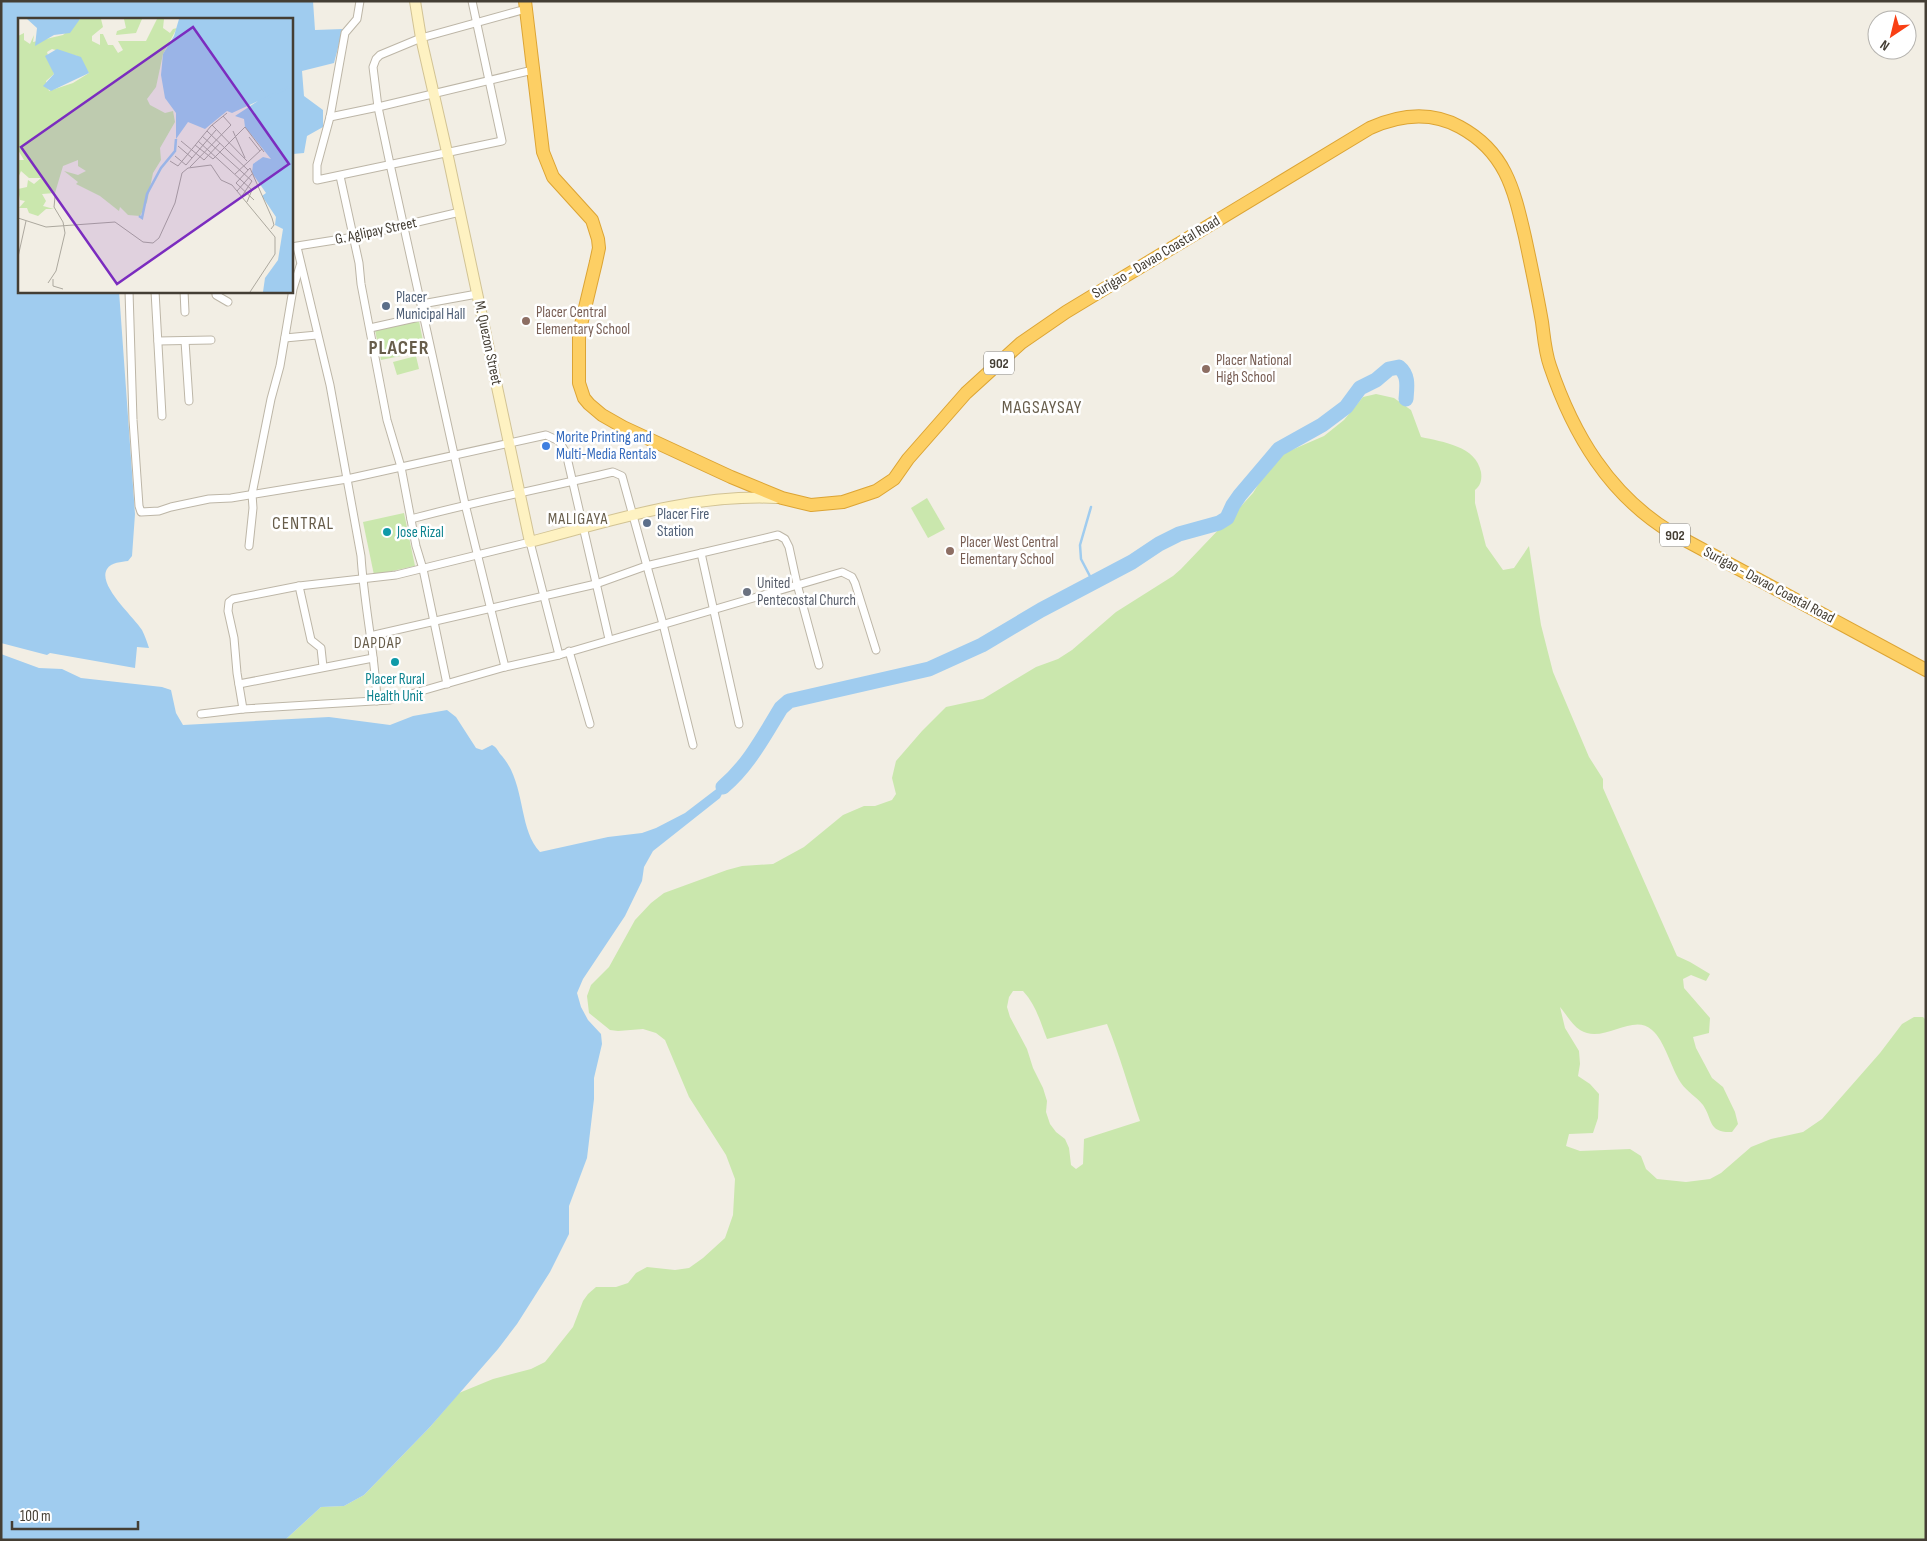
<svg xmlns="http://www.w3.org/2000/svg" width="1927" height="1541" viewBox="0 0 1927 1541" font-family="'Sofia Sans Condensed',sans-serif">
  <style>
    .green { fill: #cae7ad; fill-rule: evenodd }
    .water { fill: #a0ccef }
    .lines { fill: none; stroke-linecap: round; stroke-linejoin: round }
    .stream { stroke: #a0ccef; stroke-width: 2.5 }
    .river { stroke: #a0ccef; stroke-width: 15 }
    .street-casing { stroke: #bdb6a7; stroke-width: 9 }
    .secondary-casing { stroke: #d2c394; stroke-width: 12 }
    .highway-casing { stroke: #dca434; stroke-width: 14 }
    .street { stroke: #fff; stroke-width: 7 }
    .secondary { stroke: #fef2c2; stroke-width: 10 }
    .highway { stroke: #fdcf64; stroke-width: 12 }
    .service-dot { fill: #5c6f8a; stroke: #fff; stroke-width: 2 }
    .education-dot { fill: #8d6e63; stroke: #fff; stroke-width: 2 }
    .shop-dot { fill: #3f7fe0; stroke: #fff; stroke-width: 2 }
    .culture-dot { fill: #0f9aa8; stroke: #fff; stroke-width: 2 }
    .worship-dot { fill: #6b7280; stroke: #fff; stroke-width: 2 }
    .labels { text-anchor: middle; dominant-baseline: central; stroke-width: 5; stroke-linejoin: round; paint-order: stroke }
    .shield { fill: #fff; stroke: #7c7871; stroke-width: 1 }
    .shield-label { font-size: 14px; font-weight: bold; fill: #443e34 }
    .street-label { font-size: 15px; fill: #443e34; stroke: #fff }
    .service-label { font-size: 15px; fill: #4e5e75; stroke: #fff; text-anchor: start }
    .education-label { font-size: 15px; fill: #785e54; stroke: #fff; text-anchor: start }
    .shop-label { font-size: 15px; fill: #366cbe; stroke: #fff; text-anchor: start }
    .culture-label { font-size: 15px; fill: #0d838f; stroke: #fff; text-anchor: start }
    .worship-label { font-size: 15px; fill: #5b616d; stroke: #fff; text-anchor: start }
    .neighbourhood-label { font-size: 16px; letter-spacing: 1px; fill: #675d4b; stroke: #fff }
    .quarter-label { font-size: 18px; letter-spacing: 1px; fill: #675d4b; stroke: #fff }
    .district-label { font-size: 20px; font-weight: bold; letter-spacing: 1px; fill: #675d4b; stroke: #fff }
    .inset-river { fill: none; stroke: #a0ccef; stroke-width: 2.5 }
    .inset-road { fill: none; stroke: #aca89e; stroke-width: 1 }
    .view { fill: #7b2cbf; fill-opacity: 0.15; stroke: #7b2cbf; stroke-width: 2.5 }
    .inset-edge { fill: none; stroke: #443e34; stroke-width: 2.5 }
  </style>
  <rect width="100%" height="100%" fill="#f2eee4"/>
  <g class="green">
    <path d="M419,321L425,351L381,360L375,330Z"/>
    <path d="M416,356L419,369L397,375L393,362Z"/>
    <path d="M1376,394L1394,398L1411,410L1421,437C1443,442 1476,446 1481,472C1482,479 1481,485 1475,490V503L1486,546L1503,570L1514,568L1529,546L1541,625L1553,672L1589,757L1603,779V788L1677,956L1690,962L1710,974L1706,981L1691,975L1683,979L1684,988L1710,1018L1709,1033L1693,1037L1696,1048L1712,1078L1723,1087L1735,1112L1738,1124L1732,1132C1708,1133 1713,1120 1703,1105C1697,1097 1687,1092 1681,1083C1671,1068 1665,1041 1652,1030C1633,1012 1603,1045 1580,1030C1572,1025 1566,1014 1560,1007L1565,1028L1579,1051L1580,1064L1578,1076L1590,1084L1599,1094L1598,1118L1593,1133L1569,1134L1566,1146L1580,1151L1630,1149L1641,1156L1646,1169L1657,1179L1686,1182L1710,1179L1721,1173L1751,1147L1771,1139L1803,1132L1822,1119L1880,1053L1902,1024L1914,1017H1923L1926,1020V1540H285L321,1507L344,1506L364,1495L430,1427L459,1393L493,1379L531,1369L545,1362L573,1327L583,1301L588,1294L596,1287H616L628,1283L636,1273L647,1267L675,1270L689,1268L703,1258L725,1238L733,1215L735,1179L726,1155L689,1097L665,1040L656,1033L643,1029L618,1031L610,1030L589,1013L587,996L591,985L609,967L635,920L651,903L664,893L727,870L742,866L773,864L804,847L843,815L864,806H875L892,800L896,794L892,778L896,761L922,731L946,707L983,699L1036,667L1058,659L1072,650L1116,612L1173,576L1181,569L1243,504L1253,493L1273,461L1287,452L1324,436L1344,420L1363,397ZM1013,991H1023C1036,1005 1040,1021 1047,1039L1107,1024C1120,1056 1129,1089 1140,1121L1084,1139L1083,1164L1076,1169L1071,1165L1069,1148L1065,1139L1056,1132L1050,1124L1046,1112L1047,1101L1043,1088L1033,1068L1027,1049L1010,1017L1007,1007L1009,997Z"/>
    <path d="M927,498L945,529L928,538L911,508Z"/>
    <path d="M404,513L415,566L374,575L363,522Z"/>
  </g>
  <g class="water">
    <path d="M1,1H313L315,30L343,29L334,63L302,71L304,96L323,110V127L307,136L304,153L293,154V161H291V19H19V291H119L135,514L132,556L128,561C122,562 111,562 107,569C97,585 134,617 142,630C145,636 147,642 149,648L137,647L135,668L50,653L47,655L1,643Z"/>
    <path d="M1,654L39,668L62,669L81,678L162,687L171,690L176,713L183,725L329,717L390,725L413,716L447,710L456,717L476,748L482,750L492,745C497,747 498,752 502,756C526,784 518,829 540,852L608,837L642,833L656,828L685,813L719,787H723L724,790L720,798L653,851L644,867L642,881L625,916L583,979L577,993L581,1007L588,1020L601,1034L602,1044L594,1078V1099L587,1158L569,1206V1234L550,1272L517,1324L498,1349L430,1427L364,1495L344,1506L321,1507L285,1540H1Z"/>
  </g>
  <g class="lines">
    <path class="stream" d="M1091,507L1080,545L1081,559L1093,582"/>
    <path class="river" d="M723,787C748,766 764,736 781,708L789,701L929,669L982,645L1041,610L1132,562L1159,544L1179,534L1219,523L1227,518L1233,505L1240,495L1279,449L1322,425L1346,407L1360,388L1376,380L1389,369L1399,367C1409,375 1407,387 1406,399"/>
    <g class="street-casing">
      <g id="street">
        <path d="M360,1L357,19L345,33L330,117L317,165V180L502,141L472,1"/>
        <path d="M330,117L378,107L533,70"/>
        <path d="M340,176L359,263L361,284L387,420L401,467L416,546L423,569L447,684"/>
        <path d="M291,247L354,237L460,212"/>
        <path d="M297,247L330,385L361,556C364,605 375,653 377,701"/>
        <path d="M129,291L133,420L139,506L141,512L159,511L171,507L209,499L231,498L347,479L546,435L559,441L566,453L609,639"/>
        <path d="M155,291L162,416"/>
        <path d="M184,291L185,312"/>
        <path d="M216,291V295L228,302"/>
        <path d="M422,304L477,294"/>
        <path d="M370,328L424,316"/>
        <path d="M285,338L317,335"/>
        <path d="M158,341L211,340"/>
        <path d="M185,341L189,401"/>
        <path d="M411,519C478,501 545,488 613,472L622,476L663,624L693,745"/>
        <path d="M249,546L253,508L252,494L271,399L280,366L293,289L300,266"/>
        <path d="M701,553L739,724"/>
        <path d="M299,586L311,640L321,648L323,667"/>
        <path d="M370,636L596,584L646,566L778,535L785,539L789,547L797,584L819,665"/>
        <path d="M569,651L590,724"/>
        <path d="M505,667L465,504L390,164L378,107L373,67L376,59L380,55L421,38L526,9"/>
        <path d="M239,684L373,658"/>
        <path d="M243,709L237,673L234,638L228,611L229,602L233,599L299,586L396,575L530,542L559,655"/>
        <path d="M201,714L243,709L390,700L505,667L559,655L842,572L852,577L855,583L876,650"/>
      </g>
    </g>
    <g class="secondary-casing">
      <path id="secondary" d="M415,1L421,38L447,152L530,542C610,521 692,494 776,498"/>
    </g>
    <g class="highway-casing">
      <path id="highway" d="M525,1L543,152L553,177L592,220L598,239L599,248L596,262L579,333V383L584,398L589,404L602,415L623,427L731,477L782,498L811,505L843,502L876,491L894,479L908,459L966,393L1021,343L1066,312L1370,128C1399,115 1431,111 1460,127C1506,152 1514,190 1525,237C1531,265 1537,293 1542,322C1544,337 1545,352 1550,366C1573,434 1609,495 1672,533L1926,670"/>
    </g>
    <use href="#street" class="street"/>
    <use href="#secondary" class="secondary"/>
    <use href="#highway" class="highway"/>
  </g>
  <g class="service-dot">
    <circle cx="386" cy="306" r="5"/>
    <circle cx="647" cy="523" r="5"/>
  </g>
  <g class="education-dot">
    <circle cx="526" cy="321" r="5"/>
    <circle cx="1206" cy="369" r="5"/>
    <circle cx="950" cy="551" r="5"/>
  </g>
  <circle class="shop-dot" cx="546" cy="446" r="5"/>
  <g class="culture-dot">
    <circle cx="387" cy="532" r="5"/>
    <circle cx="395" cy="662" r="5"/>
  </g>
  <circle class="worship-dot" cx="747" cy="592" r="5"/>
  <g class="labels">
    <g class="shield">
      <rect x="984" y="351.5" width="30" height="23" rx="4"/>
      <rect x="1660" y="523.5" width="30" height="23" rx="4"/>
    </g>
    <g class="shield-label">
      <text x="999" y="363">902</text>
      <text x="1675" y="535">902</text>
    </g>
    <g class="street-label">
      <text transform="translate(376 231) rotate(-12)">G. Aglipay Street</text>
      <text transform="translate(1156 257) rotate(-31)">Surigao - Davao Coastal Road</text>
      <text transform="translate(488 343) rotate(78)">M. Quezon Street</text>
      <text transform="translate(1769 585) rotate(28)">Surigao - Davao Coastal Road</text>
    </g>
    <g class="service-label">
      <text x="396" y="297">Placer<tspan x="396" dy="17">Municipal Hall</tspan></text>
      <text x="657" y="514">Placer Fire<tspan x="657" dy="17">Station</tspan></text>
    </g>
    <g class="education-label">
      <text x="536" y="312">Placer Central<tspan x="536" dy="17">Elementary School</tspan></text>
      <text x="1216" y="360">Placer National<tspan x="1216" dy="17">High School</tspan></text>
      <text x="960" y="542">Placer West Central<tspan x="960" dy="17">Elementary School</tspan></text>
    </g>
    <g class="shop-label">
      <text x="556" y="437">Morite Printing and<tspan x="556" dy="17">Multi-Media Rentals</tspan></text>
    </g>
    <g class="culture-label">
      <text x="397" y="532">Jose Rizal</text>
      <text x="395" y="679" text-anchor="middle">Placer Rural<tspan x="395" dy="17">Health Unit</tspan></text>
    </g>
    <g class="worship-label">
      <text x="757" y="583">United<tspan x="757" dy="17">Pentecostal Church</tspan></text>
    </g>
    <g class="neighbourhood-label">
      <text x="578" y="519">MALIGAYA</text>
      <text x="378" y="643">DAPDAP</text>
    </g>
    <g class="quarter-label">
      <text x="1042" y="407">MAGSAYSAY</text>
      <text x="303" y="523">CENTRAL</text>
    </g>
    <g class="district-label">
      <text x="399" y="348">PLACER</text>
    </g>
  </g>
  <g transform="translate(18 18)">
    <rect width="275" height="275" fill="#f2eee4"/>
    <path d="M62,1H83L85,9L74,18V23L82,27V16H85L90,27H95L100,35L105,32L100,23H128L139,1H146L145,10L152,15L155,11L159,10L145,36L138,69L129,81L132,87L147,95L155,93L157,104L142,130L143,142L135,155L129,184L122,198L110,197L102,189L101,193L82,178L58,166L60,164L46,153L60,157L68,153L60,148V142L45,148L37,175L24,176L28,183L25,188L36,191H28L20,198L11,195L9,190H1L7,183L2,182L0,171L9,169L10,162L16,166L23,160H11L3,153L0,160V142H6L0,132V18L6,15V22L12,26L16,17L15,24L45,17ZM34,31L59,38L71,55L55,65L31,73L28,63L36,56L29,34ZM106,1H124L118,15L98,17L99,13L108,10Z" fill="#cae7ad" fill-rule="evenodd"/>
    <path d="M9,1H62L52,15L36,17L17,28L19,10ZM161,1H275V274H245L247,260L260,242L265,211L257,207L258,199L244,178L248,175L234,155L235,146L245,139L253,141L227,109L226,101L217,98L240,83L214,95L209,93L187,111L170,104L158,121V95L147,80L143,57L145,36L156,18ZM39,31L63,39L71,55L33,73L25,68L36,56L27,38Z" fill="#a0ccef"/>
    <path class="inset-river" d="M240,84L275,67M121,198L124,200L129,176L143,150L157,133L158,121"/>
    <path class="inset-road" d="M194,107L229,143M189,113L230,152M215,113L227,140M184,118L234,163L224,178M231,119L242,133M163,123L186,142L202,125M180,123L234,172L229,184M177,127L195,141L227,109L246,134M160,128L174,140M157,138L168,147L198,112M152,143L160,148L193,108L209,95M172,149L213,107L205,98M217,156L244,131M219,173L234,156M236,182L218,165L232,150L254,200L256,207L253,211M0,200L28,209L97,204L125,224L135,225L141,220L157,185L164,155L170,150L193,147L203,162L214,167L257,219V236L232,274M0,239L8,203M35,261V268L45,271M30,265L38,253L47,215L45,204L36,189L37,179"/>
    <path class="view" d="M175,9L271,146L99,266L3,129Z"/>
    <rect width="275" height="275" class="inset-edge"/>
  </g>
  <rect width="1927" height="1541" fill="none" stroke="#443e34" stroke-width="5"/>
  <g transform="translate(1892 35) rotate(215)"><circle r="24" fill="#ffffff" stroke="#b4b2ae"/>
  <path d="M0-4L9 19L0 12L-9 19Z" fill="#f93f14"/>
  <text y="-8" font-size="14" font-weight="bold" text-anchor="middle" fill="#443e34">N</text>
  </g>
  <path d="M12 1521v8h126v-8" fill="none" stroke="#443e34" stroke-width="2.5"/>
  <text x="20" y="1521" font-size="15" fill="#443e34" stroke="#ffffff" stroke-width="4" paint-order="stroke">100 m</text>
</svg>
